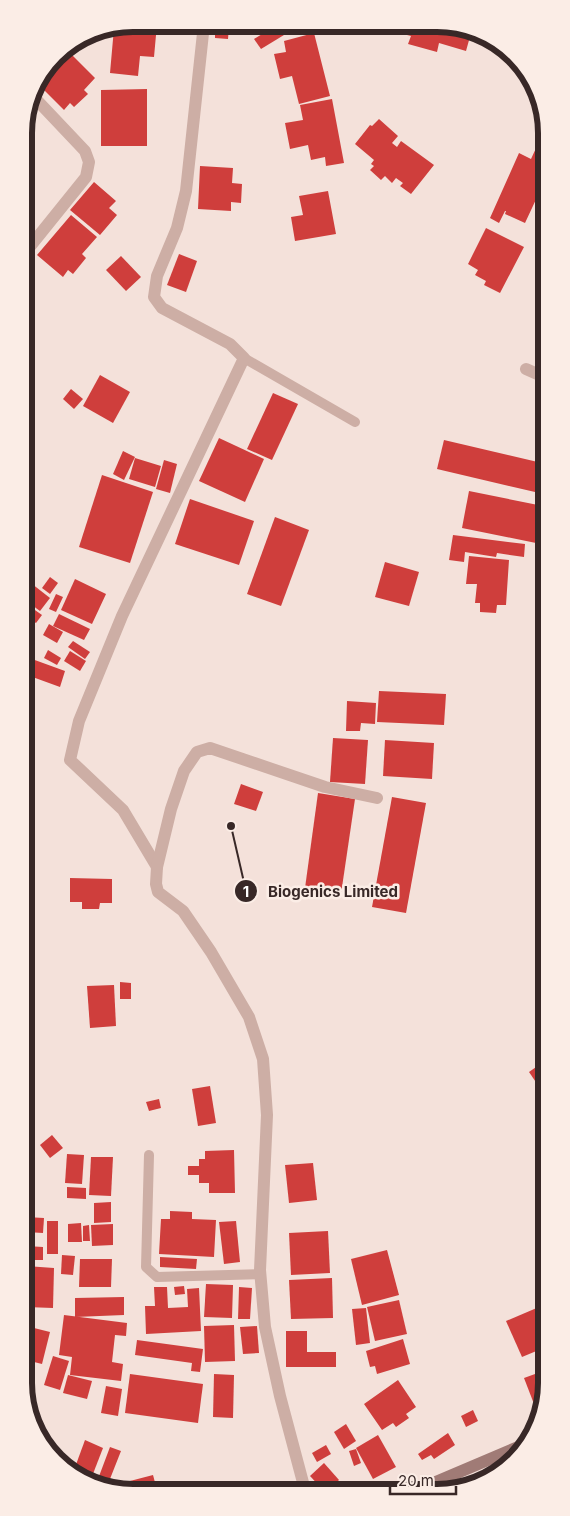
<svg xmlns="http://www.w3.org/2000/svg" width="570" height="1516" viewBox="0 0 570 1516" font-family="Inter,sans-serif">
  <style>
    .building { fill: #cf3e3c }
    .lines { fill: none; stroke-linecap: round; stroke-linejoin: round }
    .service { stroke: #cdaea5; stroke-width: 10 }
    .minor { stroke: #cdaea5; stroke-width: 12 }
    .secondary { stroke: #a07b76; stroke-width: 12 }
    .rim { fill: none; stroke: #382827; stroke-width: 6 }
    .leader { fill: none; stroke: #382827; stroke-width: 2 }
    .callout-dot { fill: #382827; stroke: #fbede6; stroke-width: 2 }
    .mark-label { font-size: 15px; text-anchor: middle; font-weight: bold; fill: #fff }
    .callout-label { font-size: 15px; text-anchor: middle; font-weight: bold; fill: #382827; stroke: #fbede6; stroke-width: 5; stroke-linejoin: round; paint-order: stroke }
  </style>
  <rect width="100%" height="100%" fill="#f4e1da"/>
  <g class="building">
    <path d="M134,24H157L154,57L140,56L138,76L110,73L114,28Z"/>
    <path d="M277,25L284,35L261,49L254,39Z"/>
    <path d="M405,26H458L471,33L466,51L439,43L437,52L408,44L411,36L403,34Z"/>
    <path d="M215,27H229L228,39L215,38Z"/>
    <path d="M314,33L330,96L299,104L292,76L280,79L274,54L286,52L284,41Z"/>
    <path d="M69,52L95,78L84,90L88,94L74,107L70,103L64,110L38,84Z"/>
    <path d="M513,56H514L522,71L510,67Z"/>
    <path d="M147,89V146H101V90Z"/>
    <path d="M332,99L344,163L326,166L325,157L311,160L308,145L290,149L285,123L303,120L300,105Z"/>
    <path d="M379,119L398,136L392,143L397,147L401,141L434,165L411,194L400,186L403,183L396,178L392,183L385,176L381,180L370,170L374,166L371,164L374,160L355,144L370,125L372,126Z"/>
    <path d="M537,146L544,150V195L539,193L525,223L505,214L506,211H505L499,223L490,218L519,153L531,159Z"/>
    <path d="M200,166L233,168L232,183L242,184L241,203L231,202V211L198,209Z"/>
    <path d="M94,182L116,201L109,208L117,215L100,235L70,210Z"/>
    <path d="M328,191L336,234L295,241L291,217L303,215L299,196Z"/>
    <path d="M71,215L97,237L82,254L86,258L73,274L68,270L63,277L37,255Z"/>
    <path d="M486,228L524,247L500,293L484,285L486,281L475,275L478,270L468,264Z"/>
    <path d="M179,254L197,261L186,292L167,285Z"/>
    <path d="M121,256L141,277L126,291L106,270Z"/>
    <path d="M100,375L130,392L113,423L83,406Z"/>
    <path d="M71,389L83,399L74,409L63,399Z"/>
    <path d="M273,393L298,404L272,460L247,449Z"/>
    <path d="M24,424L32,429L24,439Z"/>
    <path d="M219,438L264,459L245,502L199,481Z"/>
    <path d="M444,440L542,463L535,492L437,469Z"/>
    <path d="M123,451L135,457L124,480L113,474Z"/>
    <path d="M135,458L161,466L155,487L129,479Z"/>
    <path d="M164,460L177,464L170,493L156,489Z"/>
    <path d="M102,475L153,492L130,563L79,547Z"/>
    <path d="M469,491L543,506L536,543L462,528Z"/>
    <path d="M190,499L254,521L239,565L175,544Z"/>
    <path d="M275,517L309,530L281,606L247,594Z"/>
    <path d="M453,535L525,544L524,557L497,553L496,557L465,552L464,562L449,560Z"/>
    <path d="M469,556L509,560L506,605H497L496,613L480,612V603H475L477,584H466Z"/>
    <path d="M385,562L419,572L409,606L375,597Z"/>
    <path d="M50,577L58,583L50,594L42,588Z"/>
    <path d="M75,579L106,594L92,624L61,610Z"/>
    <path d="M27,580L50,598L40,611L25,600V583Z"/>
    <path d="M56,594L63,597L56,612L49,609Z"/>
    <path d="M25,603L42,615L36,623L25,616Z"/>
    <path d="M59,614L90,629L84,640L53,626Z"/>
    <path d="M49,624L63,632L57,643L43,635Z"/>
    <path d="M73,641L90,652L85,659L68,647Z"/>
    <path d="M48,650L61,658L57,665L44,658Z"/>
    <path d="M70,651L86,661L80,671L64,661Z"/>
    <path d="M32,659L65,671L60,687L27,675Z"/>
    <path d="M379,691L446,694L444,725L377,722Z"/>
    <path d="M347,701L376,703L375,724L361,723L360,731H346Z"/>
    <path d="M333,738L368,740L365,784L330,782Z"/>
    <path d="M385,740L434,743L432,779L383,776Z"/>
    <path d="M241,784L263,792L256,811L234,804Z"/>
    <path d="M318,793L355,799L341,894L305,888Z"/>
    <path d="M392,797L426,803L406,913L372,907Z"/>
    <path d="M70,878L112,879V903H100L99,909H82V902H70Z"/>
    <path d="M120,982L131,983V999H120Z"/>
    <path d="M114,985L116,1026L90,1028L87,986Z"/>
    <path d="M546,1060V1097L529,1072Z"/>
    <path d="M210,1086L216,1123L198,1126L192,1089Z"/>
    <path d="M159,1099L161,1108L149,1111L146,1102Z"/>
    <path d="M52,1135L63,1148L50,1158L40,1145Z"/>
    <path d="M234,1150L235,1193H209V1183H199V1175H188V1166H199V1159H205V1151Z"/>
    <path d="M67,1154L84,1155L82,1184L65,1183Z"/>
    <path d="M91,1157H113L111,1196L89,1195Z"/>
    <path d="M313,1163L317,1200L289,1203L285,1165Z"/>
    <path d="M67,1187L86,1188V1199L67,1198Z"/>
    <path d="M111,1202V1222L94,1223V1203Z"/>
    <path d="M170,1211L192,1212V1219L216,1220L214,1257L159,1254L161,1219H170Z"/>
    <path d="M26,1217L44,1218L43,1233L26,1232Z"/>
    <rect x="47" y="1221" width="11" height="33"/>
    <path d="M236,1221L240,1262L224,1264L219,1222Z"/>
    <path d="M81,1223L82,1242H68V1224Z"/>
    <path d="M113,1224V1245L92,1246L91,1225Z"/>
    <path d="M89,1225L90,1241H83V1226Z"/>
    <path d="M328,1231L330,1273L291,1275L289,1233Z"/>
    <path d="M26,1246L43,1247V1260H26Z"/>
    <path d="M387,1250L399,1295L362,1305L351,1259Z"/>
    <path d="M62,1255L75,1256L73,1275L61,1274Z"/>
    <path d="M160,1257L197,1259L196,1269L160,1267Z"/>
    <path d="M80,1259H112L111,1287H79Z"/>
    <path d="M26,1266L54,1268L53,1308L26,1307Z"/>
    <path d="M332,1278L333,1318L291,1319L289,1280Z"/>
    <path d="M206,1284L233,1285L232,1318L204,1317Z"/>
    <path d="M184,1286L185,1294L175,1295L174,1287Z"/>
    <path d="M154,1287H167L168,1308L188,1307L187,1289L199,1288L201,1331L146,1334L145,1306H155Z"/>
    <path d="M239,1287L252,1288L250,1319H238Z"/>
    <path d="M124,1297V1315L75,1317V1298Z"/>
    <path d="M399,1300L407,1334L375,1341L367,1307Z"/>
    <path d="M546,1304V1347L522,1357L506,1321Z"/>
    <path d="M366,1308L370,1343L356,1345L352,1309Z"/>
    <path d="M64,1315L127,1323L126,1336L115,1335L112,1362L123,1364L121,1381L70,1375L72,1357L59,1355Z"/>
    <path d="M234,1325L235,1361L205,1362L204,1326Z"/>
    <path d="M26,1326L50,1332L42,1364L26,1360Z"/>
    <path d="M257,1326L259,1353L243,1354L240,1327Z"/>
    <path d="M286,1331H307V1352H336V1367H286Z"/>
    <path d="M403,1339L410,1364L377,1374L375,1366L370,1367L366,1351Z"/>
    <path d="M137,1340L203,1349L200,1372L191,1371L192,1363L135,1355Z"/>
    <path d="M53,1356L69,1361L60,1390L44,1385Z"/>
    <path d="M546,1370V1389L541,1402L534,1404L524,1378Z"/>
    <path d="M130,1374L203,1384L198,1423L125,1413Z"/>
    <path d="M214,1374L234,1375L233,1418L213,1417Z"/>
    <path d="M68,1375L92,1381L87,1399L63,1393Z"/>
    <path d="M398,1380L416,1407L406,1414L409,1418L396,1427L393,1423L382,1430L364,1404Z"/>
    <path d="M106,1386L122,1389L118,1416L101,1413Z"/>
    <path d="M473,1410L478,1421L466,1427L461,1416Z"/>
    <path d="M346,1424L356,1441L344,1449L334,1432Z"/>
    <path d="M448,1433L455,1445L434,1459L431,1455L422,1460L418,1454Z"/>
    <path d="M378,1435L396,1467L373,1479L356,1448Z"/>
    <path d="M85,1440L103,1448L91,1479L74,1470Z"/>
    <path d="M326,1445L331,1454L317,1462L312,1453Z"/>
    <path d="M110,1447L121,1451L108,1484L98,1479Z"/>
    <path d="M356,1449L361,1463L354,1466L349,1451Z"/>
    <path d="M324,1463L339,1480L329,1490H323L310,1476Z"/>
    <path d="M153,1475L157,1490H112L107,1487Z"/>
  </g>
  <g class="lines">
    <g class="service">
      <path d="M244,358L355,422"/>
      <path d="M149,1155L146,1267L157,1277L261,1274"/>
    </g>
    <g class="minor">
      <path d="M24,254L86,177L89,162L85,151L32,95"/>
      <path d="M526,369L544,377"/>
      <path d="M157,867L123,810L70,760L79,721L122,616L244,358L230,344L162,308L154,297L157,276L177,228L186,191L204,24"/>
      <path d="M305,1490L280,1396L265,1327L260,1270L267,1115L263,1059L249,1017L211,952L183,911L158,892L156,884L157,867L171,809L184,771L197,752L210,748L325,787L377,798"/>
    </g>
    <path class="secondary" d="M417,1490L523,1445"/>
  </g>
  <path d="M0 0H570V1516H0ZM133 32H437A101 101 0 0 1 538 133V1383A101 101 0 0 1 437 1484H133A101 101 0 0 1 32 1383V133A101 101 0 0 1 133 32Z" fill="#fbede6" fill-rule="evenodd"/>
  <path class="rim" d="M133 32H437A101 101 0 0 1 538 133V1383A101 101 0 0 1 437 1484H133A101 101 0 0 1 32 1383V133A101 101 0 0 1 133 32Z"/>
  <path class="leader" d="M231 826L246 891"/>
  <g class="callout-dot">
    <circle cx="231" cy="826" r="5"/>
    <circle cx="246" cy="891" r="12"/>
  </g>
  <g class="mark-label">
    <text x="246" y="897">1</text>
  </g>
  <g class="callout-label">
    <text x="333" y="897">Biogenics Limited</text>
  </g>
  <path d="M390 1486v8h66v-8" fill="none" stroke="#382827" stroke-width="2.5"/>
  <text x="398" y="1486" font-size="15" fill="#382827" stroke="#fbede6" stroke-width="4" paint-order="stroke">20 m</text>
</svg>
